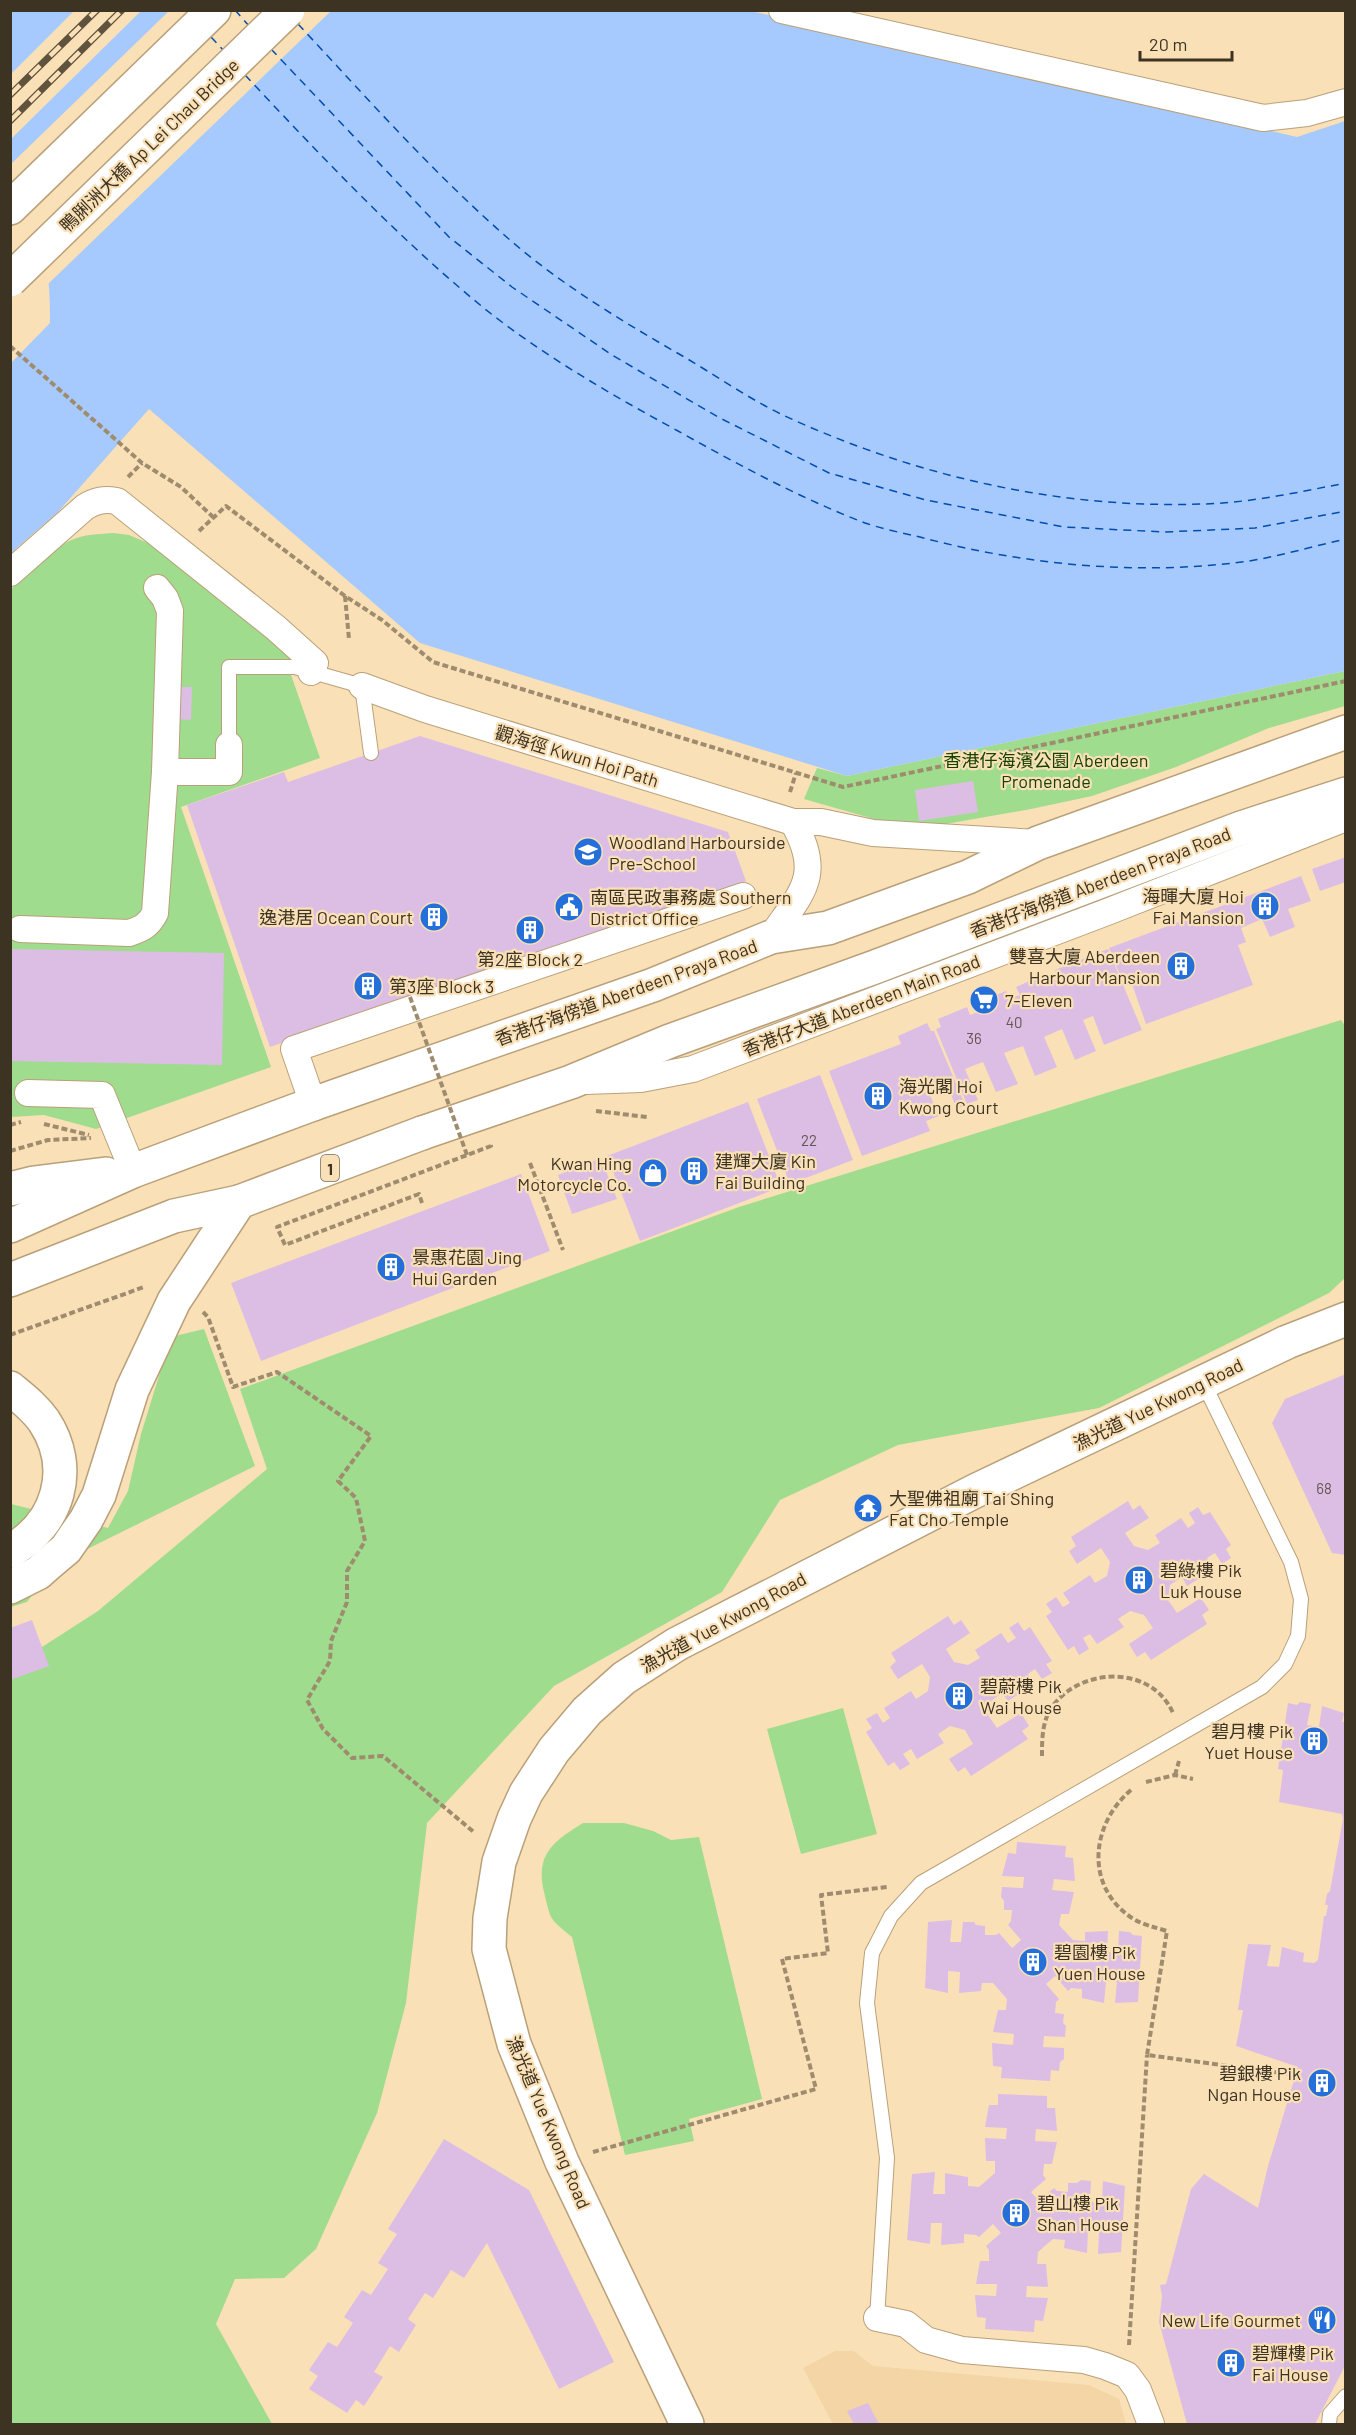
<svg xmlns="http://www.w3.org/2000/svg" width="1356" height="2435" viewBox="0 0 1356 2435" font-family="Barlow,'Noto Sans TC',sans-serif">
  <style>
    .built { fill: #f4d5a5 }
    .green { fill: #9fdc8d }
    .water { fill: #a6c9fe }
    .pier { fill: #fae0b7 }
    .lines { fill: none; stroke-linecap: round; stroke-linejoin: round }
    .ferry { stroke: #004daf; stroke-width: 1.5; stroke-dasharray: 8 6; stroke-linecap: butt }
    .building { fill: #dcbee4 }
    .lane-casing { stroke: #b9a079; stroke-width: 16 }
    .street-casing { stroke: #b9a079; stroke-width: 28 }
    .secondary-casing { stroke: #b9a079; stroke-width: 36 }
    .primary-casing { stroke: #b9a079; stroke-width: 36 }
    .highway-casing { stroke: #b9a079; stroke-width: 36 }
    .path { stroke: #9f8c6f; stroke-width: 4; stroke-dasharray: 6 3; stroke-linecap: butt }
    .lane { stroke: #fff; stroke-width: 14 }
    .street { stroke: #fff; stroke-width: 26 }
    .secondary { stroke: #fff; stroke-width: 33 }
    .primary { stroke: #fff; stroke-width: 33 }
    .highway { stroke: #fff; stroke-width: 33 }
    .rail-casing { stroke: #60533e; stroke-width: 7 }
    .rail { stroke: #fae0b7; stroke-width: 4.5; stroke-dasharray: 14; stroke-linecap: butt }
    .secondary-bridge-casing { stroke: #b9a079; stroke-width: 36; stroke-linecap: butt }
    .path-bridge { stroke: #9f8c6f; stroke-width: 4; stroke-dasharray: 6 3; stroke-linecap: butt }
    .secondary-bridge { stroke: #fff; stroke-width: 33 }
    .labels { text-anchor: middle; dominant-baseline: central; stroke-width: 4.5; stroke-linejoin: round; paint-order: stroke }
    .number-label { font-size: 15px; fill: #655652 }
    .shield { fill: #fae0b7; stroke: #76674f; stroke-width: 1.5 }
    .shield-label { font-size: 16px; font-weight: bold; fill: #3d3322 }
    .street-label { font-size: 18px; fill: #3d3322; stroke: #fae0b7 }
    .park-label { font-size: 18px; fill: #164202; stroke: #fae0b7 }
    .poi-label { font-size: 18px; fill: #3d3322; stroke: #fae0b7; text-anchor: start }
  </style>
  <rect width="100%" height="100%" fill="#fae0b7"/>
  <path class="built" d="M835,2351H854L873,2366L1089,2385L1119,2399L1126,2424H833L803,2368Z"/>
  <g class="green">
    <path d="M113,533L129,535L162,549L296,661L290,672L320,758L181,807L271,1067L96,1129L44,1115L11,1117V589C31,571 52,545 80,537C90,534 102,534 113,533Z"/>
    <path d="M1345,671V706L1269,728L1176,767L1092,796L1031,809L940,825L881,821L804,799L817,768L847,776Z"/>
    <path d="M1341,1020L1346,1027V1277L1329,1293L1099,1408L898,1445L780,1500L722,1592L554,1686L427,1823L406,2003L377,2113L316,2249L284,2278L235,2279L216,2324L272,2424H11V1667L98,1611L267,1469L240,1389L739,1207Z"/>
    <path d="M204,1329L255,1466L55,1565L27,1602L11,1607V1504L108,1528L128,1491L141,1434L171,1337Z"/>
    <path d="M843,1708L877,1834L801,1854L767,1729Z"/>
    <path d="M583,1823H624L653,1831L671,1840L699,1837L762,2099L689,2119L694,2141L625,2155L572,1937C549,1918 551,1921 544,1892C535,1854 554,1841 583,1823Z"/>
  </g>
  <path class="water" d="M11,11H751L1297,137L1345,121V671L847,776L420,643L149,409L58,512L11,553V363L50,323C50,302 50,269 41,250C34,234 22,222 11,209Z"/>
  <g class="pier">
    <path d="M74,11H141L11,139V74Z"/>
    <path d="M169,11H331L45,287L39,253L25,227L10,213L11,164Z"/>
  </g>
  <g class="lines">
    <g class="ferry">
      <path d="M235,10L249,26"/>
      <path d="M298,24C367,98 434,174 510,240C563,286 625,323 686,358C718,377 751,400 785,416C915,476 1058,509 1202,504C1250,503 1299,492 1346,483"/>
      <path d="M211,37L224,51"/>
      <path d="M271,49L449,237L512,287L612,355L718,417L829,473L926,500L1064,527L1165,532L1255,528L1346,511"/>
      <path d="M245,75C322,157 398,238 485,309C544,356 612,395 678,431C739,465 800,498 865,523C883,529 902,533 920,537C1021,564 1130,575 1234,563C1271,559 1309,547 1346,539"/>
    </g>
  </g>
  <g class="building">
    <path d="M174,687H192L191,720L173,719Z"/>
    <path d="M420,736L728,832L746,881L270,1047L187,805L284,772L288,782Z"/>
    <path d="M973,781L978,812L919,821L915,790Z"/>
    <path d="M1346,857V882L1320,891L1312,869Z"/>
    <path d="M1301,876L1311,901L1288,909L1295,927L1270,937L1262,919L1241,928L1246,942L1238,945L1253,985L1146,1024L1132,984L1124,985L1109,948Z"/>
    <path d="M11,949L224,953L222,1065L10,1061Z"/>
    <path d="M1108,949L1142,1030L1104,1045L1093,1016L1083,1020L1096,1051L1075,1060L1062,1029L1044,1037L1057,1067L1035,1076L1023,1046L1004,1053L1018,1084L996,1092L983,1062L975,1065L965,1069L978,1100L967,1104L936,1029L941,1027L938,1019L967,1007L970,1015L980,1011L977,1003L1006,991L1010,999L1020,995L1016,987L1045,974L1049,982L1059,978L1055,970Z"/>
    <path d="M927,1023L931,1031H934L965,1105L957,1109L944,1078L926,1086L939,1116L926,1121L930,1131L862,1156L829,1071L901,1044L898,1036Z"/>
    <path d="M820,1075L853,1160L790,1184L757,1099Z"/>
    <path d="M748,1102L781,1187L640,1241L607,1156Z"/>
    <path d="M601,1158L617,1199L572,1214L558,1175Z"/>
    <path d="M521,1174L550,1251L261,1361L231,1283Z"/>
    <path d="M1346,1374V1555L1332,1553L1272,1423L1285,1399Z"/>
    <path d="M1128,1501L1133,1510L1140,1505L1149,1518L1125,1533L1134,1546L1148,1550L1160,1543L1155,1535L1181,1518L1188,1528L1195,1523L1189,1513L1198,1507L1203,1515L1210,1512L1231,1545L1226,1549L1231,1558L1222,1564L1215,1553L1207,1558L1214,1569L1187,1586L1182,1577L1170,1585L1168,1600L1177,1613L1201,1598L1209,1610L1202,1615L1207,1624L1151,1660L1145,1652L1137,1657L1129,1644L1153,1628L1144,1615L1130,1611L1118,1619L1124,1627L1097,1644L1090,1634L1083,1638L1089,1649L1079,1655L1074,1646L1068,1650L1046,1616L1052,1612L1046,1604L1056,1597L1063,1607L1070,1603L1063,1593L1090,1575L1095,1583L1107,1576L1110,1562L1101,1548L1077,1564L1069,1551L1076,1546L1071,1537Z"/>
    <path d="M948,1616L954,1625L961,1620L970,1633L946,1649L954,1662L968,1665L980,1658L975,1650L1001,1633L1008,1643L1016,1638L1009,1628L1018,1622L1024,1631L1030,1627L1052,1661L1046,1664L1052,1673L1042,1679L1035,1669L1028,1674L1034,1684L1008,1701L1002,1693L991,1701L988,1715L997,1728L1021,1713L1029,1726L1022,1731L1028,1739L971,1776L965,1767L958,1772L949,1759L973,1744L965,1730L950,1726L938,1734L944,1743L917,1759L911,1749L903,1754L910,1764L900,1770L894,1762L888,1766L866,1732L872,1728L866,1719L877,1713L883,1723L890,1718L884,1708L911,1691L916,1699L928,1691L930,1677L922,1664L898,1679L890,1667L896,1661L891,1653Z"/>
    <path d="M32,1620L49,1666L10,1680V1628Z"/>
    <path d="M1300,1702L1311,1704L1307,1725L1319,1727L1322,1706L1344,1713L1342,1722H1346V2364L1315,2424H1187L1159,2322L1162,2296L1160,2285L1166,2284L1191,2189L1204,2174L1258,2208L1268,2166L1298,2067L1236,2046L1243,2010H1238L1248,1944L1271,1945L1267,1966L1279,1967L1282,1947L1304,1953L1303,1962L1314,1963L1318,1960L1324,1916H1326L1328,1905H1325L1327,1894L1330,1891L1343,1819L1342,1814L1279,1802L1283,1770L1278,1769L1288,1703L1297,1705Z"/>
    <path d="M1017,1842L1066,1846L1065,1857L1073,1858L1075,1881L1054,1879L1052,1890L1074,1892L1069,1914H1061L1059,1925L1073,1940L1085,1941V1932L1108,1931L1107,1952L1118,1953L1119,1931L1130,1932L1133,1935L1142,1936L1138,2002L1115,2003L1117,1982L1106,1981L1104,2003L1082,1998V1989L1071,1988L1068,1991L1055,1976L1046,1984L1059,1999L1056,2002L1055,2013L1064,2014L1063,2023L1066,2026L1065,2037L1044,2036L1043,2047L1064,2048V2059L1060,2062L1059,2071L1051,2070L1050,2081L1001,2078L1002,2067L993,2066L992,2043L1013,2045L1014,2034L993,2032L998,2010H1006L1007,1999L993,1983H982L981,1991L959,1993L960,1972L948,1971V1993L925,1988L928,1922L952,1920L950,1942H961L963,1922H974L976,1925L985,1926V1935H996L999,1933L1012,1948L1021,1940L1008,1925L1011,1921L1012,1910H1004V1901L1001,1897L1002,1887L1023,1888L1024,1877L1002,1876L1008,1853L1016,1854Z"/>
    <path d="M998,2094L1047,2096V2108H1055L1057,2131L1036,2129L1035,2141L1057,2142L1052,2164H1044L1043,2175L1046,2179L1031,2192L1039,2201L1054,2188L1057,2191L1068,2192V2183H1077L1081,2180L1091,2181L1090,2202L1102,2203L1103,2181L1125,2186L1121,2252L1098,2254L1099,2232L1088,2231L1087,2253L1064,2248L1065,2240L1053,2239L1038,2252L1037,2264H1046L1048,2287L1027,2286L1026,2297L1048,2298L1043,2321L1035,2320L1034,2332L985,2329L986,2318L977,2317L975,2295L996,2296L997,2284H976L980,2261H989V2250L986,2246L1001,2233L993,2224L979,2237L976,2235L964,2234V2243L941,2245L942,2223H931L930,2244L907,2240L912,2174L935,2172L933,2194H945V2173L968,2177V2186L979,2187L995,2173V2161H986L985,2138L1006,2139L1007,2128L985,2127L989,2105H998Z"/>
    <path d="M444,2139L529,2190L614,2362L559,2389L487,2243L464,2278L451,2270L433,2298L425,2293L408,2319L416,2325L399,2352L390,2346L374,2372L383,2377L364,2406L356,2400L347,2413L309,2389L318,2376L309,2370L328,2342L337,2347L353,2323L344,2317L362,2290L371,2295L388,2269L378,2263L397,2234L388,2229Z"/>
    <path d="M868,2403L879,2424H854L847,2411Z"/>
  </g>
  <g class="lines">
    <g class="lane-casing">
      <g id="lane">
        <path d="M229,745V667H295L362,686L371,753"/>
        <path d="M877,2318L887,2158L867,2003L872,1953L891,1916L921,1883L1262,1687L1285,1664L1298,1636L1301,1599L1291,1562L1203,1382"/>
        <path d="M1329,2424L1330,2414L1346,2396"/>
      </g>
    </g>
    <g class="street-casing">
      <g id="street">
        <path d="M782,10L1263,118L1307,113L1346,102"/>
        <path d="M10,573L85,507C96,500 104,499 117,501L276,628L315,663L311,672"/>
        <path d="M362,686L425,709L793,822H821L873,833L1038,843"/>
        <path d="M165,772H229V745"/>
        <path d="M20,929L129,933C142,929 149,925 155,913L165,772L170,611L165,598L157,588"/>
        <path d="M771,937C801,893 824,876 793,822"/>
        <path d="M586,1081L641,1079L693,1069L1107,912L1346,818"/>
        <path d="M28,1093L102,1095L133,1171"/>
        <path d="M313,1104L294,1049L743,896"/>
        <path d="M877,2318L906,2324L926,2340L962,2350L1084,2360L1105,2366L1127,2375L1138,2390L1151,2424"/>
      </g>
    </g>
    <g class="secondary-casing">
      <g id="secondary">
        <path d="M10,208L214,10"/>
        <path d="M687,2424L562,2162L514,2044L489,1949L490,1918L499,1862L514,1819L526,1793L554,1750L587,1711L624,1678L677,1644L975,1491L1287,1342L1346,1319"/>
      </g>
    </g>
    <g class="primary-casing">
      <g id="primary">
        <path d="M313,1104L653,985L771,937L828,928L968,877L1038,843L1346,732"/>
        <path d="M422,1133L571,1082L670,1041L875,967L1241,828L1346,794"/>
      </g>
    </g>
    <g class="highway-casing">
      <g id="highway">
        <path d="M10,1189L34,1183L106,1174"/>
        <path d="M10,1226L133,1171L313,1104"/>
        <path d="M10,1280L174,1216L239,1202L422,1133"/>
        <path d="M10,1388C22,1398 35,1408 44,1421C75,1468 59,1524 10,1551"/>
        <path d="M10,1587L38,1573L47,1565L66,1549L86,1520L99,1495L132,1390L174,1301L239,1202"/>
      </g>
    </g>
    <g class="path">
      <path d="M10,346L142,463L181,487L213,517"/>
      <path d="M128,477L142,463"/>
      <path d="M199,531L226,506L345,596L382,620L433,662L843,787L1346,681"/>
      <path d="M345,596L349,639"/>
      <path d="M790,792L796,773"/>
      <path d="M596,1111L647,1117"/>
      <path d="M44,1124L89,1135"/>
      <path d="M10,1125L21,1122"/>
      <path d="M10,1151L48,1140L91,1138"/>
      <path d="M530,1163L563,1250"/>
      <path d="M422,1203L419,1194L285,1245L277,1227L491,1146L490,1144"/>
      <path d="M203,1312L208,1317L233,1387L277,1372L371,1436L338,1481L356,1498L365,1541L347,1571V1602L331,1641L330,1661L307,1700L323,1729L352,1758L383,1756L475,1833"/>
      <path d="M10,1335L144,1287"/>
      <path d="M1042,1756C1042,1740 1042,1724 1050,1710C1077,1667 1151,1663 1173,1713"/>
      <path d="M1175,1775L1179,1761"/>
      <path d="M1146,1782L1175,1775L1193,1779"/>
      <path d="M1131,1790C1091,1824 1084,1886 1132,1918C1143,1925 1154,1927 1167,1931L1147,2055L1296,2075"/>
      <path d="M593,2152L816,2089L782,1959L828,1953L821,1895L887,1887"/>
      <path d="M1129,2345L1147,2055"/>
    </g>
    <use href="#lane" class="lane"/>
    <use href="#street" class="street"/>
    <use href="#secondary" class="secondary"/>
    <use href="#primary" class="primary"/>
    <use href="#highway" class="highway"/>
    <g class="rail-casing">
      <g id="rail">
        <path d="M10,95L97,10"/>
        <path d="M10,121L122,10"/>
      </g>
    </g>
    <use href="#rail" class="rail"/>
    <g class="secondary-bridge-casing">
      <path id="secondary-bridge" d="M10,280L288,10"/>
    </g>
    <path class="path-bridge" d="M410,997L467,1155"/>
    <use href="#secondary-bridge" class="secondary-bridge"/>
  </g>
  <defs>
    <g id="school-disc" transform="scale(1.5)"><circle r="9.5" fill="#256fdb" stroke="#fae0b7"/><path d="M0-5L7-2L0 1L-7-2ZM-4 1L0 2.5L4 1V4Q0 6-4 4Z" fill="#fff"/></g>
    <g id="building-disc" transform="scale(1.5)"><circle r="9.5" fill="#256fdb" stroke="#fae0b7"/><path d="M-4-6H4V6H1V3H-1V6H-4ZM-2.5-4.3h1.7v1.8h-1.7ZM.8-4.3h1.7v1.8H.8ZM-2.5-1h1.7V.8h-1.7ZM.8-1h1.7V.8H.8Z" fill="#fff"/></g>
    <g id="civic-disc" transform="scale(1.5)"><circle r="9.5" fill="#256fdb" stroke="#fae0b7"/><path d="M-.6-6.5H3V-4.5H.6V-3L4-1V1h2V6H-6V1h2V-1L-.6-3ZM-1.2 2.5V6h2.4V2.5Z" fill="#fff"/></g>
    <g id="supermarket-disc" transform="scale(1.5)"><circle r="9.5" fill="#256fdb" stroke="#fae0b7"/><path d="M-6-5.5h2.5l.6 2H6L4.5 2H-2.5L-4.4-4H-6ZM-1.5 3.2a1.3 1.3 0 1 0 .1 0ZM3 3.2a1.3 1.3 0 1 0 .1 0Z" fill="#fff"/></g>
    <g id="shop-disc" transform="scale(1.5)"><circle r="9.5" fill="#256fdb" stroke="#fae0b7"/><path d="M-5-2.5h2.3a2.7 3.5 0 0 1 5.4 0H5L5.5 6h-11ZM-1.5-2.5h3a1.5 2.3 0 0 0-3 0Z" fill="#fff"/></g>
    <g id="temple-disc" transform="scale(1.5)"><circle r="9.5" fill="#256fdb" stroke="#fae0b7"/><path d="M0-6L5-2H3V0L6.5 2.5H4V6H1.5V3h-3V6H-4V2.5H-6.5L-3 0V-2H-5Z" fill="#fff"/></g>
    <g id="restaurant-disc" transform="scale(1.5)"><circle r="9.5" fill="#256fdb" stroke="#fae0b7"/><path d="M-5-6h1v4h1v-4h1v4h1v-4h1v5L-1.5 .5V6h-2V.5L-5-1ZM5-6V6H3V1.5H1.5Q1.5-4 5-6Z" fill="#fff"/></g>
  </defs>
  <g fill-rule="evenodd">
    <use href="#school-disc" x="588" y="852"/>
    <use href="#building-disc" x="1265" y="906"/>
    <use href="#civic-disc" x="569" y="907"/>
    <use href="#building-disc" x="434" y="917"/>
    <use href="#building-disc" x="530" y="930"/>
    <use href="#building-disc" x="1181" y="966"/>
    <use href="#building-disc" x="368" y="986"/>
    <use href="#supermarket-disc" x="984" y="1000"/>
    <use href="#building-disc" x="878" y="1096"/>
    <use href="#building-disc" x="694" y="1171"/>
    <use href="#shop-disc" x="653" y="1173"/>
    <use href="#building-disc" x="391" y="1267"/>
    <use href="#temple-disc" x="868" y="1508"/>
    <use href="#building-disc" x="1139" y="1580"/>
    <use href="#building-disc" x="959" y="1696"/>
    <use href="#building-disc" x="1314" y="1741"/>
    <use href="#building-disc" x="1033" y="1962"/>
    <use href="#building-disc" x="1322" y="2083"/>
    <use href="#building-disc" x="1016" y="2213"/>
    <use href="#restaurant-disc" x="1322" y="2320"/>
    <use href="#building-disc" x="1231" y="2363"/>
  </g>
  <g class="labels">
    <g class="number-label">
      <text x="1014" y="1022">40</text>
      <text x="974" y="1038">36</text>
      <text x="809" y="1140">22</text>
      <text x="1324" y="1488">68</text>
    </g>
    <rect class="shield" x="321" y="1155" width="18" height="26" rx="4.5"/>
    <g class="shield-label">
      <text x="330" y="1168">1</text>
    </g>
    <g class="street-label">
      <text transform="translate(149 145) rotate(-44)">鴨脷洲大橋 Ap Lei Chau Bridge</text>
      <text transform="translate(577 756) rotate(17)">觀海徑 Kwun Hoi Path</text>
      <text transform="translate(1100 882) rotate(-21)">香港仔海傍道 Aberdeen Praya Road</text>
      <text transform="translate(626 992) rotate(-20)">香港仔海傍道 Aberdeen Praya Road</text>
      <text transform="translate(861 1005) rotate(-21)">香港仔大道 Aberdeen Main Road</text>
      <text transform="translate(1158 1404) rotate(-26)">漁光道 Yue Kwong Road</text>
      <text transform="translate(723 1622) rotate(-29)">漁光道 Yue Kwong Road</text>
      <text transform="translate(549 2122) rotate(67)">漁光道 Yue Kwong Road</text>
    </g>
    <g class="park-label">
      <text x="1046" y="760">香港仔海濱公園 Aberdeen<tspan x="1046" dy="21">Promenade</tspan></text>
    </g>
    <g class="poi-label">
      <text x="609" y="842">Woodland Harbourside<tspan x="609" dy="21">Pre-School</tspan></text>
      <text x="1244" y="896" text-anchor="end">海暉大廈 Hoi<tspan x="1244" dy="21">Fai Mansion</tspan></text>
      <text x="590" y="897">南區民政事務處 Southern<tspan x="590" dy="21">District Office</tspan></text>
      <text x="413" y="917" text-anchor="end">逸港居 Ocean Court</text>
      <text x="1160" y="956" text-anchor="end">雙喜大廈 Aberdeen<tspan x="1160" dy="21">Harbour Mansion</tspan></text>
      <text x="530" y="959" text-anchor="middle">第2座 Block 2</text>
      <text x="389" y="986">第3座 Block 3</text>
      <text x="1005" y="1000">7-Eleven</text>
      <text x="899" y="1086">海光閣 Hoi<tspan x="899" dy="21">Kwong Court</tspan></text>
      <text x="715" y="1161">建輝大廈 Kin<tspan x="715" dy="21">Fai Building</tspan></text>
      <text x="632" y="1163" text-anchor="end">Kwan Hing<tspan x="632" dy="21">Motorcycle Co.</tspan></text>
      <text x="412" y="1257">景惠花園 Jing<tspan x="412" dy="21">Hui Garden</tspan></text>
      <text x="889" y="1498">大聖佛祖廟 Tai Shing<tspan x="889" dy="21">Fat Cho Temple</tspan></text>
      <text x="1160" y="1570">碧綠樓 Pik<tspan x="1160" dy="21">Luk House</tspan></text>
      <text x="980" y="1686">碧蔚樓 Pik<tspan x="980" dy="21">Wai House</tspan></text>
      <text x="1293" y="1731" text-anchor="end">碧月樓 Pik<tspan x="1293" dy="21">Yuet House</tspan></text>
      <text x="1054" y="1952">碧園樓 Pik<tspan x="1054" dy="21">Yuen House</tspan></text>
      <text x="1301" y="2073" text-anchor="end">碧銀樓 Pik<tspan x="1301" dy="21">Ngan House</tspan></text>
      <text x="1037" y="2203">碧山樓 Pik<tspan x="1037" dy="21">Shan House</tspan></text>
      <text x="1301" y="2320" text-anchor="end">New Life Gourmet</text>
      <text x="1252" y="2353">碧輝樓 Pik<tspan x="1252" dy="21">Fai House</tspan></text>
    </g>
  </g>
  <rect width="1356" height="2435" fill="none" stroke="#3d3322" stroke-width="24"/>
  <path d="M1140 51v9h92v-9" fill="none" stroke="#3d3322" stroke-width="3"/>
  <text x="1149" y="51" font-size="18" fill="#3d3322" stroke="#fae0b7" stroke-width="4.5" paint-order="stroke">20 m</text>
</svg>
